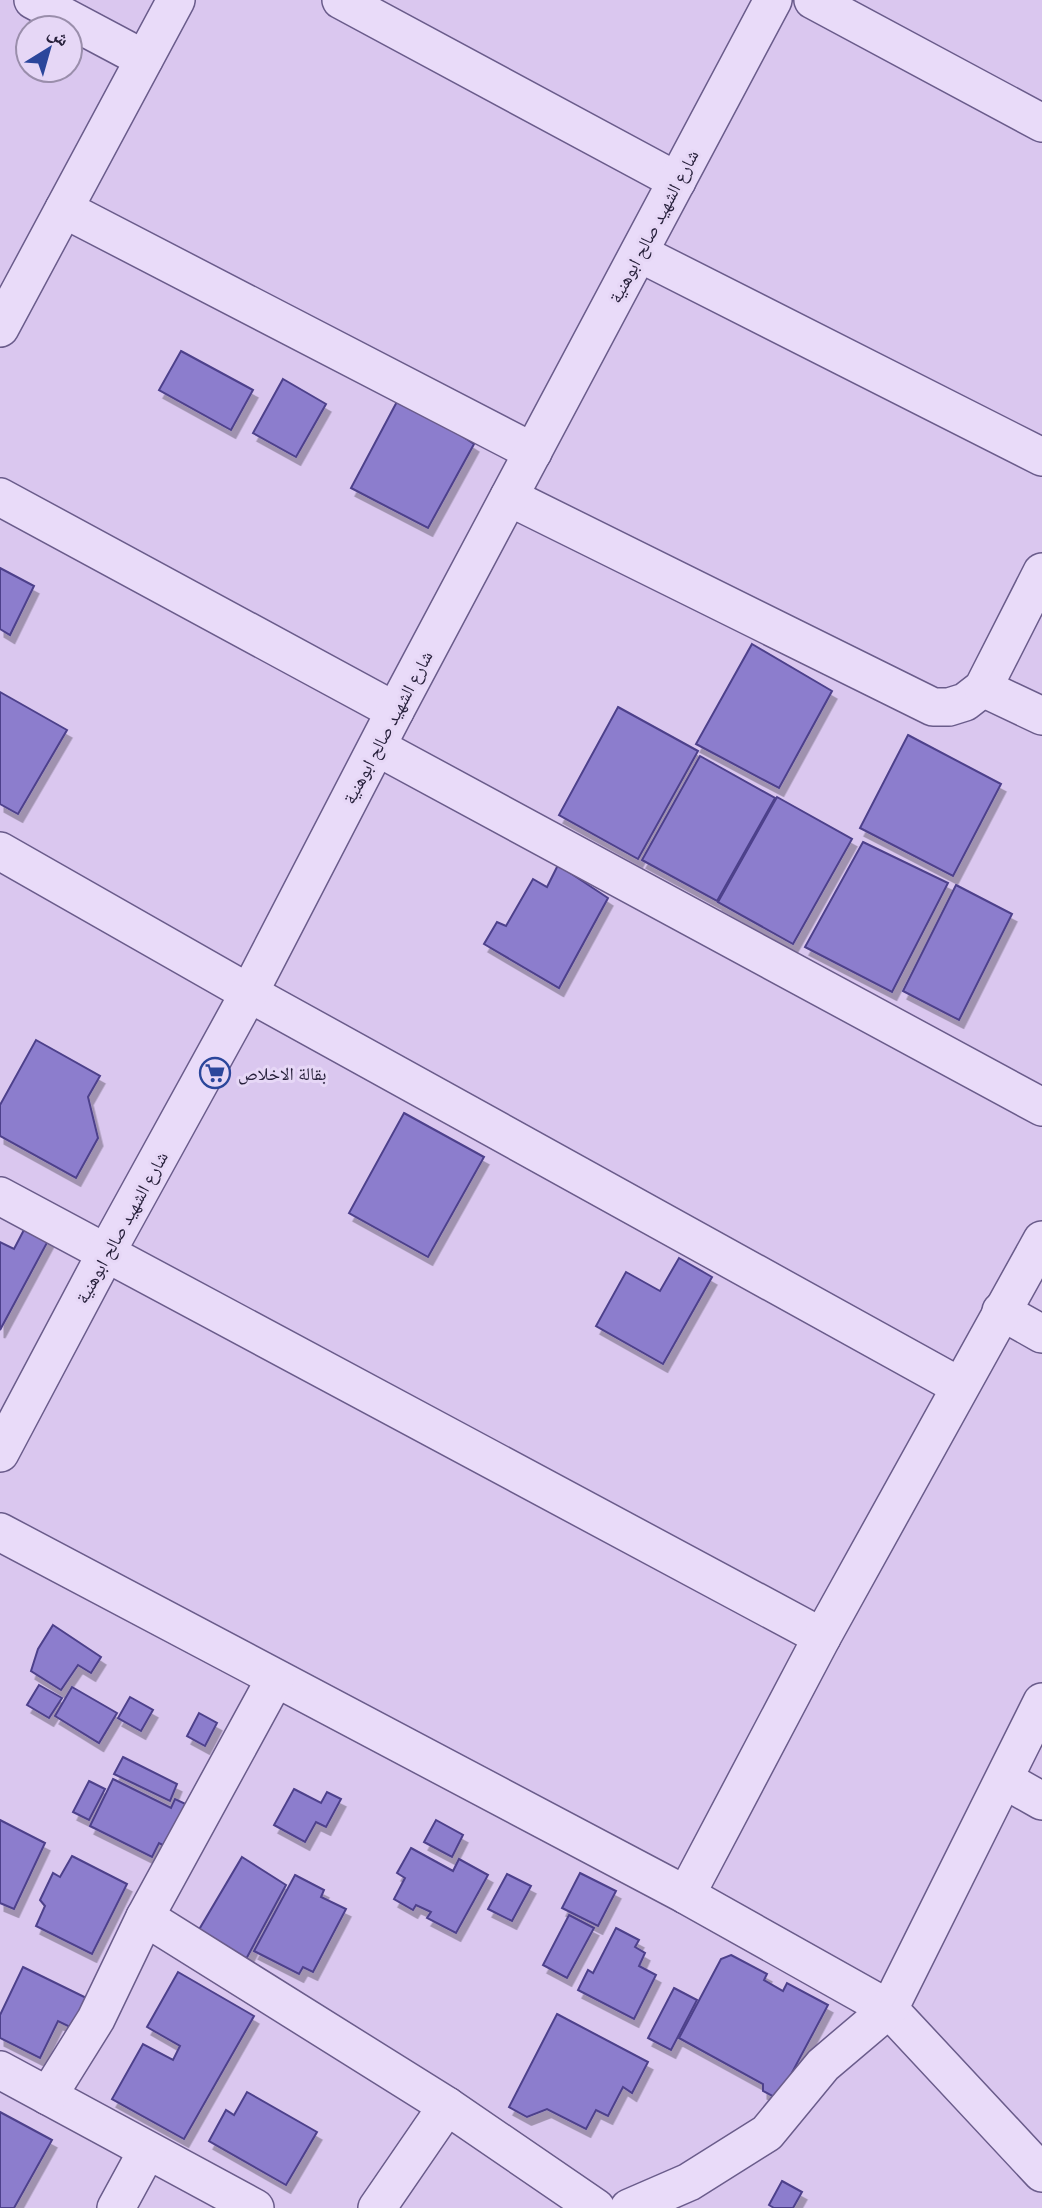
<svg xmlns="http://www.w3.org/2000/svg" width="1042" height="2208" viewBox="0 0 1042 2208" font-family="'PT Serif','Noto Naskh Arabic',serif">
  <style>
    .building { fill: #8c7dcd; stroke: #4d418b; stroke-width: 2; filter: url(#shadow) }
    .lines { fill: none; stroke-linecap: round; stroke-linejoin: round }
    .street-casing { stroke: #6a5c8b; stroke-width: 40 }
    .street { stroke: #e9dbf9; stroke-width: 37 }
    .labels { text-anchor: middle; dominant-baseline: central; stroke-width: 6; stroke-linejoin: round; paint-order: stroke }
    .street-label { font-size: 18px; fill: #27203b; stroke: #e6d7f6 }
    .poi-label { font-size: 18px; fill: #27203b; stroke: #e6d7f6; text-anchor: start }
  </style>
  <defs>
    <filter id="shadow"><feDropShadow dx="4.5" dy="8" stdDeviation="0" flood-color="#0004"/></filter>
  </defs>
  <rect width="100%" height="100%" fill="#dac7ef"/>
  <g class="building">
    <path d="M181,351L253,390L231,430L159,390Z"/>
    <path d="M283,379L326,404L296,457L253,433Z"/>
    <path d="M400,396L474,444L428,528L351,488Z"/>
    <path d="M0,568L34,586L10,635L0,629Z"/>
    <path d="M752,644L832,691L779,788L696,744Z"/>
    <path d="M0,692L67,730L18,814L0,804Z"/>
    <path d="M618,707L698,751L638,859L559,815Z"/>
    <path d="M908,735L1001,784L953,876L860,828Z"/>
    <path d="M700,756L775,798L717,901L642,860Z"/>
    <path d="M777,797L852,839L793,944L718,902Z"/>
    <path d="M863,842L948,883L892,992L805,947Z"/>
    <path d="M558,865L608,898L559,988L484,944L497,922L506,926L533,879L547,887Z"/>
    <path d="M956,885L1012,914L959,1020L903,991Z"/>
    <path d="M36,1040L100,1076L88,1097L98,1138L76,1178L0,1136V1105Z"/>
    <path d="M404,1113L484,1157L428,1257L349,1213Z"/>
    <path d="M26,1226L49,1239L0,1330V1242L14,1249Z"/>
    <path d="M679,1258L712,1277L663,1364L596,1326L626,1272L660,1291Z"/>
    <path d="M53,1625L101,1657L91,1673L78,1665L61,1690L31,1671L38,1649Z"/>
    <path d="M39,1685L62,1698L49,1718L27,1705Z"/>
    <path d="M72,1687L117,1713L99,1743L55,1716Z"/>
    <path d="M130,1697L153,1710L141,1731L118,1718Z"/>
    <path d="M199,1713L217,1723L205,1746L187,1736Z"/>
    <path d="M123,1757L177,1784L170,1801L114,1774Z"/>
    <path d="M113,1779L171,1808L175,1799L207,1814L187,1857L159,1843L152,1857L90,1826Z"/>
    <path d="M89,1781L105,1789L89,1820L73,1812Z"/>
    <path d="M294,1789L321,1803L327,1792L341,1799L326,1827L316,1822L305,1842L274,1825Z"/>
    <path d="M0,1820L45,1843L14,1909L0,1903Z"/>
    <path d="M436,1820L463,1835L452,1857L424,1842Z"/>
    <path d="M411,1848L453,1871L459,1859L488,1875L456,1933L427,1918L431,1912L416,1905L413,1910L394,1899L405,1878L397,1873Z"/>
    <path d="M72,1856L127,1884L92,1954L36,1926L45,1906L40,1900L53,1873L60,1877Z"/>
    <path d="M242,1857L286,1885L245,1961L197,1933Z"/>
    <path d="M580,1873L616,1891L598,1926L562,1908Z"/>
    <path d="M507,1874L531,1886L512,1921L488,1909Z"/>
    <path d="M295,1875L324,1890L321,1897L346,1909L313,1972L303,1967L299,1974L254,1951Z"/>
    <path d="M569,1915L594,1928L567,1978L543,1965Z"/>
    <path d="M616,1928L639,1940L635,1947L645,1953L639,1966L656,1975L634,2019L578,1990L588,1970L593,1973Z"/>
    <path d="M731,1955L767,1974L764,1980L783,1991L787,1983L828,2005L778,2099L763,2091V2084L679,2038L721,1959Z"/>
    <path d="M23,1967L109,2009L95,2039L58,2021L40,2058L0,2038V2015Z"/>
    <path d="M178,1972L254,2016L184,2139L112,2099L143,2044L173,2060L180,2046L147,2027Z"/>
    <path d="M674,1988L697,2000L671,2050L648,2038Z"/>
    <path d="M557,2014L648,2062L632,2093L623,2087L608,2116L596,2110L586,2129L547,2109L527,2117L509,2107Z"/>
    <path d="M247,2092L317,2132L286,2185L209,2141L226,2110L234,2115Z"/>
    <path d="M0,2112L52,2140L14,2208H0Z"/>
    <path d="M782,2181L802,2192L793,2208H774L769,2205Z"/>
  </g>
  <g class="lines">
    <g class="street-casing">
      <g id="street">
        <path d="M33,0L144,59"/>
        <path d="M341,0L677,181"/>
        <path d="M813,0L1042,123"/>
        <path d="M64,209L533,452"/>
        <path d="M639,253L1042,457"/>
        <path d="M0,328L176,0"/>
        <path d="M0,497L395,711"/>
        <path d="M509,497L933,707H949L965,702L983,688L1042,572"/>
        <path d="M983,688L1042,716"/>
        <path d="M377,747L1042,1107"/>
        <path d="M0,851L249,993L959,1386"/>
        <path d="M0,1196L822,1637"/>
        <path d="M1001,1311L1042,1334"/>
        <path d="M0,1453L106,1253L249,993L395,711L773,0"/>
        <path d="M0,1532L686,1895L889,2009L1042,2173"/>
        <path d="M1005,1780L1042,1801"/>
        <path d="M686,1895L822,1637L1042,1240"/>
        <path d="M145,1917L447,2106L596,2208"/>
        <path d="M0,2070L255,2208"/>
        <path d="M48,2096L96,2019L145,1917L275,1679"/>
        <path d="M116,2208L147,2151"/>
        <path d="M377,2208L447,2106"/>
        <path d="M629,2208L689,2182L767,2133L823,2065L889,2009L1042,1702"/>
      </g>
    </g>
    <use href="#street" class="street"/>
  </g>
  <defs>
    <g id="supermarket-ring" transform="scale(1.575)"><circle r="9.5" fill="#e6d7f6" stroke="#2b469b" stroke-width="1.5"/><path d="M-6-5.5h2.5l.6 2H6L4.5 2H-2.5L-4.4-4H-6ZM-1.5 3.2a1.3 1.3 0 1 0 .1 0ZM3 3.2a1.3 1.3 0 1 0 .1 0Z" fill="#2b469b"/></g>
  </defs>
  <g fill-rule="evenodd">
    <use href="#supermarket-ring" x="215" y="1073"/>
  </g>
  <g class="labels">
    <g class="street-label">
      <text transform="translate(653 226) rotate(-62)">شارع الشهيد صالح ابوهنية</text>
      <text transform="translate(387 727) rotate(-62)">شارع الشهيد صالح ابوهنية</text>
      <text transform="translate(121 1227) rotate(-61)">شارع الشهيد صالح ابوهنية</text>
    </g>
    <g class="poi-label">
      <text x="238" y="1073">بقالة الاخلاص</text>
    </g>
  </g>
  <g transform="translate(49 49) rotate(37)"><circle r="33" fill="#e6d7f6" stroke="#9a8eab" stroke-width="2"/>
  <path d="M0-5L12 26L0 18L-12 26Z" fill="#2b469b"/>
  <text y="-10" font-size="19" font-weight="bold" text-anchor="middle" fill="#27203b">ش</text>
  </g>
</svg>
